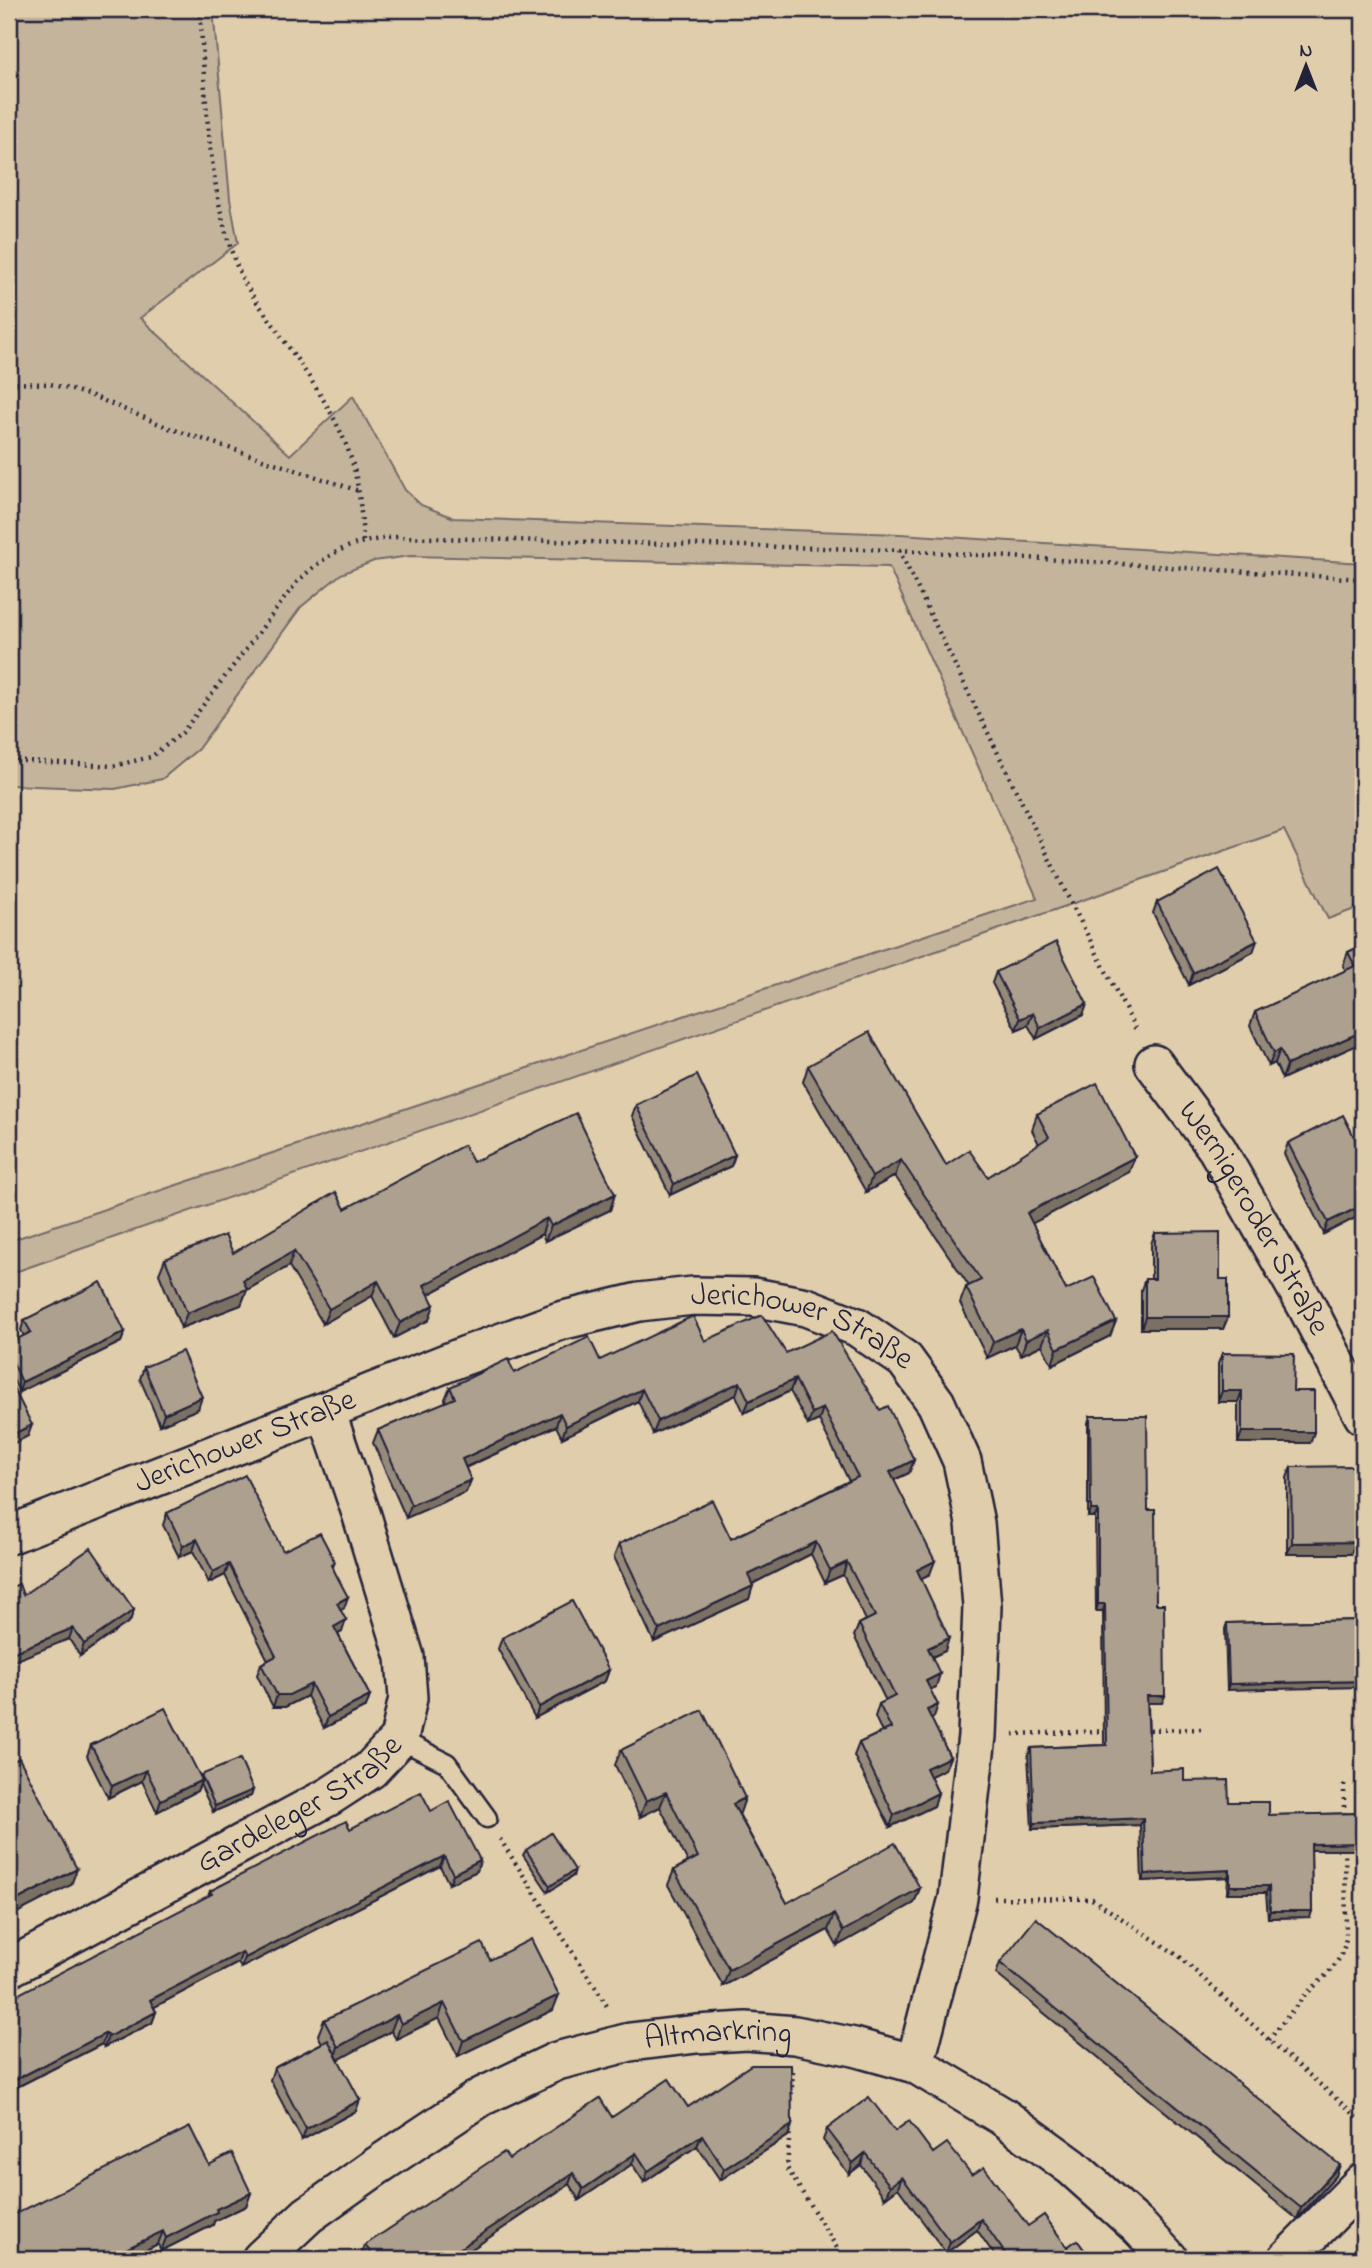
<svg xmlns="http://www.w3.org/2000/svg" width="1372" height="2268" viewBox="0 0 1372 2268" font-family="'Indie Flower',sans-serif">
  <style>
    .green { fill: #c4b49b; stroke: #736b6b; stroke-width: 2 }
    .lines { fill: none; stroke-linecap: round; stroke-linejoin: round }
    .service-casing { stroke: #22223b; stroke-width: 23 }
    .minor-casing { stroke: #22223b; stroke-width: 42 }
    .path { stroke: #22223b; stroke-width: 4.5; stroke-dasharray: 2 5; stroke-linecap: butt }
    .service { stroke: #e0cdab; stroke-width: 18 }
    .minor { stroke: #e0cdab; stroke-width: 37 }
    .wall { fill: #968a7a; stroke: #22223b; stroke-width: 2 }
    .shaded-wall { fill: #7a7063; stroke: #22223b; stroke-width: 2 }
    .building { fill: #aea08e; stroke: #22223b; stroke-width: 2 }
    .labels { text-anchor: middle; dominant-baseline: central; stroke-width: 5; stroke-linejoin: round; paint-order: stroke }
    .street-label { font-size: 32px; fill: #22223b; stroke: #e0cdab }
  </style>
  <rect width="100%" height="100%" fill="#e0cdab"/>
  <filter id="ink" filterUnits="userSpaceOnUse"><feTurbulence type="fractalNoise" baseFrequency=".0143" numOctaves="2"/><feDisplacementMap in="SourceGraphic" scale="14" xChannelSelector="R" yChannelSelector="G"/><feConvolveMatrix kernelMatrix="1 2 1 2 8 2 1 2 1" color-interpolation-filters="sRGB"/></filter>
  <g filter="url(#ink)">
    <path class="green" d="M9,9H213L230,199L238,243L140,318L290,455L353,396L405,490L421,505L454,518L900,534L1363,563V906L1328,919L1284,830L9,1274V1241L1037,898L889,567L410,556L374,561L341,574L301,607L198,749L162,779L115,789L9,785Z"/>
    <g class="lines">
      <g class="service-casing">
        <path id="service" d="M399,1739L447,1763L487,1818"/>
      </g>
      <g class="minor-casing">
        <g id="minor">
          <path id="s1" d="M1154,1064L1217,1149L1306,1305L1363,1415"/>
          <path id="s2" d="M9,1535L464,1356L560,1321L639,1302L693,1296L753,1297L806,1307L857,1327L905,1360L936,1403L962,1461L975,1523L982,1606L977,1736L958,1898L915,2064"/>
          <path id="s3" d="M9,1968L330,1796L370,1770L399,1739L408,1698L405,1657L362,1516L326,1411"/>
          <path id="s4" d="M261,2259L308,2215L377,2166L481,2097L557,2061L630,2042L697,2034L746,2031L795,2035L854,2047L915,2064L1002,2116L1072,2167L1139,2227L1169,2259"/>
          <path d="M1287,2259L1363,2182"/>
        </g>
      </g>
      <g class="path">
        <path d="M200,9C205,88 208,198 239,271C248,293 266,313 279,333C304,370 331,406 347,447C359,477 361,509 363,541"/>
        <path d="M9,383L50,384L90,395L169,428L359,491"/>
        <path d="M899,550L1065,891L1137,1032"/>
        <path d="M9,760L113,766L151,757L182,733L297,582C332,549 350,542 397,537L899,550L1363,579"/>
        <path d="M1143,1730L1205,1729"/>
        <path d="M1013,1734L1109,1731"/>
        <path d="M1344,1784V1818"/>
        <path d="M500,1839L609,2009"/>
        <path d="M994,1898L1092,1899L1179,1956L1269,2040L1363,2122"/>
        <path d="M1269,2040C1279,2027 1290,2013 1301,2000C1320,1978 1341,1969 1346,1938L1345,1845"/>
        <path d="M791,2101L793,2071"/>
        <path d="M790,2127L787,2168L844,2259"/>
      </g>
      <use href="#service" class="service"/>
      <use href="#minor" class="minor"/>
    </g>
    <g class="wall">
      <path d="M1157,902L1253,952L1189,985L1153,913Z"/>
      <path d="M1363,945V1042L1282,1079L1275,1063L1269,1066L1250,1026L1255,1012L1346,971L1343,966L1348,952Z"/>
      <path d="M996,972L1087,1004L1083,1015L1036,1039L1028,1025L1016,1030L992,983Z"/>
      <path d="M808,1066L946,1165L988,1177L1039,1144L1032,1130L1037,1114L1129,1172L1032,1223L1066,1290L1116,1321L1110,1336L1052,1365L1042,1345L1021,1355L1015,1345L987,1358L960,1303L966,1287L969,1286L895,1176L866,1192L803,1082Z"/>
      <path d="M636,1105L735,1155L731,1166L670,1195L632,1116Z"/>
      <path d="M1288,1143L1363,1154V1214L1324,1234L1284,1154Z"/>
      <path d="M473,1162L615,1194L610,1210L545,1241L542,1234L429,1294V1320L394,1338L372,1296L323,1324L289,1266L247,1290L241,1305L181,1328L159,1274L165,1259L233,1253L345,1209Z"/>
      <path d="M1155,1233L1220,1279L1228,1317L1223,1329H1141V1290L1145,1279H1151V1244Z"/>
      <path d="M24,1320L125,1332L121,1342L19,1392L9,1371V1343L24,1336L21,1330Z"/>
      <path d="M705,1341L786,1353L880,1410L914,1460L909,1473L894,1480L930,1574L921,1578L945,1651L932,1657L936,1687L930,1689L934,1717L931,1719L950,1757L945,1769L930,1776L938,1793L934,1806L890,1827L854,1756L859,1743L882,1732L875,1717L879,1704L886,1701L854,1636L859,1624L866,1620L843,1575L825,1583L811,1554L752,1584L749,1599L654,1642L614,1557L619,1544L731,1539L849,1481L819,1420L808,1425L790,1391L744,1413L736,1395L653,1434L638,1401L562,1438L556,1426L465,1468L471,1480L466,1492L406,1518L373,1443L378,1430L446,1402L445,1399L450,1387L514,1373L600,1360Z"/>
      <path d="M1222,1353L1293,1391L1314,1432L1310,1443H1238V1402H1218V1364Z"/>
      <path d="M144,1367L198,1409L160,1425L140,1379Z"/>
      <path d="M1090,1416L1148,1510L1156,1604L1162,1703H1148L1150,1771L1184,1781L1229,1802L1269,1815L1363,1813V1850H1311L1312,1911L1310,1917L1268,1918L1266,1893H1227L1228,1877L1142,1881L1140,1825L1032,1829L1028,1755L1031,1748L1104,1745L1103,1611H1096L1095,1517H1088V1423Z"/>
      <path d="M1291,1467L1351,1554H1287V1478Z"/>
      <path d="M167,1513L283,1551L335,1562L333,1567L344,1608L341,1610L342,1632L338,1634L370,1696L366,1707L324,1728L307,1696L285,1707H273L257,1675L261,1664L268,1660L225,1575L209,1583L193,1551L179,1557L163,1525Z"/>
      <path d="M23,1595L130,1621L80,1656L69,1639Z"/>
      <path d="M1363,1620L1227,1690L1225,1629L1227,1623Z"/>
      <path d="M502,1638L609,1670L605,1681L535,1718L498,1649Z"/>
      <path d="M91,1745L200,1778L201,1775L253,1790L251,1796L213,1812L200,1784L197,1791L157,1812L142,1781L108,1798L87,1756Z"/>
      <path d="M621,1750L745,1798L739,1814L787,1903L920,1888L914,1903L837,1946L828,1930L723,1986L668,1885L674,1870L688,1862L660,1807L640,1817L615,1765Z"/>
      <path d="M431,1811L480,1860L477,1871L449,1884L440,1866L241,1968L238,1963L154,2007L156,2012L152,2023L104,2047L102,2044L9,2091L208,1896L210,1891L350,1829Z"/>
      <path d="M526,1850L573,1876L548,1892L523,1855Z"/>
      <path d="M490,1960L553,2010L458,2056L439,2018L396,2039L391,2031L338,2059L356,2111L302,2140L270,2080L274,2068L322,2043L318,2035L324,2020Z"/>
      <path d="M1000,1963L1336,2176L1297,2219L996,1974Z"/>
      <path d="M688,2107L792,2125L788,2136L720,2180L697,2146L644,2182L632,2164L579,2200L569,2184L457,2259H363L361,2256L365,2245L509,2159L612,2117Z"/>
      <path d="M827,2129L895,2131L972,2175L1028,2226L1091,2259H997L977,2230L946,2253L898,2188L885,2198L861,2165L849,2174L823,2140Z"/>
      <path d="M209,2165L251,2193L246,2206L214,2221L213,2225L161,2251L158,2244L127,2259Z"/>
    </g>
    <g class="shaded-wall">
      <path d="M1257,941L1253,952L1189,985L1193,973Z"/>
      <path d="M1087,1004L1083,1015L1036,1039L1040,1028Z"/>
      <path d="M1033,1013L1028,1025L1016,1030L1020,1019Z"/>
      <path d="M1363,1031V1042L1282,1079L1287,1065Z"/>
      <path d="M1280,1049L1275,1063L1269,1066L1274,1053Z"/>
      <path d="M735,1155L731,1166L670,1195L674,1184Z"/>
      <path d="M1135,1157L1129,1172L1022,1229L1027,1213Z"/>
      <path d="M901,1160L895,1176L866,1192L872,1177Z"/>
      <path d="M615,1194L610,1210L545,1241L551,1226Z"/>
      <path d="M1363,1205V1214L1324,1234L1328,1222Z"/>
      <path d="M547,1218L542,1234L418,1300L424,1285Z"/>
      <path d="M294,1251L289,1266L247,1290L241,1305L181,1328L187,1313Z"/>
      <path d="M378,1281L372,1296L323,1324L329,1309Z"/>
      <path d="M434,1305L429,1320L394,1338L400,1323Z"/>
      <path d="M1145,1317H1228L1223,1329H1141Z"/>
      <path d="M1116,1321L1110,1336L1052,1365L1057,1349Z"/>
      <path d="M1021,1329L1015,1345L987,1358L993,1342Z"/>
      <path d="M1048,1330L1042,1345L1021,1355L1026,1340Z"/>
      <path d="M125,1332L121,1342L19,1392L22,1382Z"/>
      <path d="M795,1379L790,1391L744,1413L749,1401Z"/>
      <path d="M740,1382L736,1395L653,1434L658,1421Z"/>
      <path d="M642,1389L638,1401L562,1438L566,1426Z"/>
      <path d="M1222,1391H1242L1238,1402H1218Z"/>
      <path d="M202,1397L198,1409L160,1425L164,1414Z"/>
      <path d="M823,1408L819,1420L808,1425L812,1413Z"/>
      <path d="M560,1413L556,1426L457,1471L462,1459Z"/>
      <path d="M32,1425L28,1436L9,1446V1436Z"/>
      <path d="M1242,1432H1314L1310,1443H1238Z"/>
      <path d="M914,1460L909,1473L885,1484L890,1472Z"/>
      <path d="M471,1480L466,1492L406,1518L411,1505Z"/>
      <path d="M1091,1510H1098L1095,1517H1088Z"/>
      <path d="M197,1539L193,1551L179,1557L183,1546Z"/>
      <path d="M816,1542L811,1554L744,1588L748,1575Z"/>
      <path d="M1355,1542L1351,1554H1287L1292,1543Z"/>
      <path d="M935,1561L930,1574L912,1583L917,1570Z"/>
      <path d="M847,1562L843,1575L825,1583L830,1570Z"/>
      <path d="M229,1564L225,1575L209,1583L213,1572Z"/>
      <path d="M753,1586L749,1599L654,1642L659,1630Z"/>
      <path d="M348,1597L344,1608L333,1614L337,1603Z"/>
      <path d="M1098,1604H1105L1103,1611H1096Z"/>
      <path d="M134,1610L130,1621L80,1656L84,1644Z"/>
      <path d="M346,1620L342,1632L330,1638L334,1627Z"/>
      <path d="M73,1628L69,1639L9,1663V1654Z"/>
      <path d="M949,1638L945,1651L923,1661L928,1648Z"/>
      <path d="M609,1670L605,1681L535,1718L539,1707Z"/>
      <path d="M940,1674L936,1687L922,1694L926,1681Z"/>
      <path d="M1363,1681V1687L1227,1690L1229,1684Z"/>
      <path d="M311,1684L307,1696L285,1707H273L277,1695Z"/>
      <path d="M370,1696L366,1707L324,1728L328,1717Z"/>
      <path d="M1147,1696H1165L1162,1703H1145Z"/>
      <path d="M938,1705L934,1717L922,1723L927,1710Z"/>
      <path d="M950,1757L945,1769L921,1781L926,1768Z"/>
      <path d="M146,1770L142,1781L108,1798L112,1786Z"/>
      <path d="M202,1780L197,1791L157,1812L161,1800Z"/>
      <path d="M253,1790L251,1796L213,1812L215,1806Z"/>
      <path d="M666,1792L660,1807L640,1817L646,1801Z"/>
      <path d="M938,1793L934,1806L890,1827L894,1815Z"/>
      <path d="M745,1798L740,1813L728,1819L733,1804Z"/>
      <path d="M1143,1818L1140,1825L1032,1829L1034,1823Z"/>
      <path d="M1363,1843V1850H1309L1311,1844Z"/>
      <path d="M444,1856L440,1866L241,1968L245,1958Z"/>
      <path d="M480,1860L477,1871L449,1884L453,1874Z"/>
      <path d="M77,1869L71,1885L9,1917V1910L11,1903Z"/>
      <path d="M575,1870L573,1876L548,1892L550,1886Z"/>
      <path d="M1230,1870L1228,1877L1142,1881L1145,1874Z"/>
      <path d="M1230,1886H1269L1266,1893H1227Z"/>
      <path d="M920,1888L914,1903L837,1946L843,1931Z"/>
      <path d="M1270,1911H1312L1310,1917L1268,1918Z"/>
      <path d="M834,1914L828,1930L723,1986L729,1970Z"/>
      <path d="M242,1952L238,1963L147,2011L150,2000Z"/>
      <path d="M559,1995L553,2010L458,2056L463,2041Z"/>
      <path d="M444,2003L439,2018L396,2039L401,2024Z"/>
      <path d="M156,2012L152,2023L104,2047L108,2037Z"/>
      <path d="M397,2015L391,2031L333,2063L338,2047Z"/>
      <path d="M106,2033L102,2044L9,2091V2083Z"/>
      <path d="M360,2100L356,2111L302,2140L306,2129Z"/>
      <path d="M792,2125L788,2136L720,2180L724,2169Z"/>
      <path d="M702,2135L697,2146L644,2182L648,2171Z"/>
      <path d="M636,2153L632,2164L579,2200L583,2189Z"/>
      <path d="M865,2153L861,2165L849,2174L853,2163Z"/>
      <path d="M1340,2165L1336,2176L1297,2219L1301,2208Z"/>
      <path d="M573,2173L569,2184L457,2259H444Z"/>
      <path d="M902,2177L898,2188L885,2198L890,2186Z"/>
      <path d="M251,2193L246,2206L214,2221L213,2225L161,2251L166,2238L216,2209Z"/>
      <path d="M981,2219L977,2230L946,2253L950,2242Z"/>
      <path d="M163,2231L158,2244L127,2259H105Z"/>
    </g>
    <g class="building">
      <path d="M1219,869L1257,941L1193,973L1157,902Z"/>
      <path d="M1056,942L1087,1004L1040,1028L1033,1013L1020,1019L996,972Z"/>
      <path d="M1363,945V1031L1287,1065L1280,1049L1274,1053L1255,1012L1355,966L1348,952Z"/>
      <path d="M869,1032L946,1165L969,1150L988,1177L1049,1137L1037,1114L1097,1083L1135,1157L1027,1213L1066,1290L1094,1277L1116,1321L1057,1349L1048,1330L1026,1340L1021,1329L993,1342L966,1287L981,1280L901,1160L872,1177L808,1066Z"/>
      <path d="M697,1075L735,1155L674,1184L636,1105Z"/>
      <path d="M576,1113L615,1194L551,1226L547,1218L424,1285L434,1305L400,1323L378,1281L329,1309L294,1251L243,1280L247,1289L187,1313L165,1259L225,1235L233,1253L336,1192L345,1209L464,1145L473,1162Z"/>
      <path d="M1343,1115L1363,1154V1205L1328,1222L1288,1143Z"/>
      <path d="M1220,1232V1279H1228V1317H1145V1279H1155V1233Z"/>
      <path d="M101,1282L125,1332L22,1382L9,1354V1343L31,1332L24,1320Z"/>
      <path d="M762,1315L786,1353L832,1331L880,1410L888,1406L914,1460L890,1472L935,1561L917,1570L949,1638L928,1648L940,1674L926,1681L938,1705L927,1710L950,1757L926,1768L938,1793L894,1815L859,1743L891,1728L879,1704L895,1696L859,1624L875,1616L847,1562L830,1570L816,1542L748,1575L753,1586L659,1630L619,1544L712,1500L731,1539L858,1477L823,1408L812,1413L795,1379L749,1401L740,1382L658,1421L642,1389L566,1426L560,1413L462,1459L471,1480L411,1505L378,1430L455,1398L450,1387L508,1359L514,1373L589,1337L600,1360L693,1316L705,1341Z"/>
      <path d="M182,1351L202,1397L164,1414L144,1367Z"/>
      <path d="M1222,1353L1294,1354L1293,1391H1314V1432H1242V1391H1222Z"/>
      <path d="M9,1379L32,1425L9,1436Z"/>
      <path d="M1090,1416H1147L1148,1510H1155L1156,1604H1164L1165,1696H1147L1150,1771L1184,1769V1781L1228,1780L1229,1802H1269V1815L1363,1813V1843L1311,1844L1312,1911H1270L1269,1886H1230V1870L1145,1874L1143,1818L1034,1823L1031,1748L1107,1745L1105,1604H1098V1510H1091Z"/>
      <path d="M1355,1466V1542L1292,1543L1291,1467Z"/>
      <path d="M245,1475L283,1551L320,1533L335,1562L331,1565L348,1597L337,1603L346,1620L334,1627L370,1696L328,1717L311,1684L289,1695H277L261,1664L276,1656L229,1564L213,1572L197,1539L183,1546L167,1513Z"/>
      <path d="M91,1548L134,1610L84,1644L73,1628L9,1654V1588L19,1584L23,1595Z"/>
      <path d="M572,1601L609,1670L539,1707L502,1638Z"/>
      <path d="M1363,1620V1681L1229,1684L1227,1623Z"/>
      <path d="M165,1708L202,1780L161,1800L146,1770L112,1786L91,1745Z"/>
      <path d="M702,1710L745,1798L733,1804L787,1903L895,1843L920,1888L843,1931L834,1914L729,1970L674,1870L698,1857L666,1792L646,1801L621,1750Z"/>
      <path d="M19,1758L77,1869L11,1903L9,1898V1763Z"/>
      <path d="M240,1759L253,1790L215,1806L201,1775Z"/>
      <path d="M421,1792L431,1811L449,1801L480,1860L453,1874L444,1856L245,1958L242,1952L150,2000L156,2012L108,2037L106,2033L9,2083V1999L212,1894L210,1891L346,1821L350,1829Z"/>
      <path d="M551,1833L575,1870L550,1886L526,1850Z"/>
      <path d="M1036,1918L1340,2165L1301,2208L1000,1963Z"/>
      <path d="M531,1939L559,1995L463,2041L444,2003L401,2024L397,2015L338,2047L324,2020L482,1943L490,1960Z"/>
      <path d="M328,2040L360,2100L306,2129L274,2068Z"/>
      <path d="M751,2065H791L792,2125L724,2169L702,2135L648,2171L636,2153L583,2189L573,2173L444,2259H371L374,2257L365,2245L504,2152L509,2159L600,2098L612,2117L669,2079L688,2107Z"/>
      <path d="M869,2097L895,2131L909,2121L933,2153L947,2143L972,2175L984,2167L1028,2226L1044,2215L1067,2247L1077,2240L1091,2259H1009L981,2219L950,2242L902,2177L890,2186L865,2153L853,2163L827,2129Z"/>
      <path d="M190,2127L209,2165L232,2153L251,2193L216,2209L217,2212L166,2238L163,2231L105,2259H9V2217Z"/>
    </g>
  </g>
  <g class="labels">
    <g class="street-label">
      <text stroke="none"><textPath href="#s1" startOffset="184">Wernigeroder Straße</textPath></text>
      <text stroke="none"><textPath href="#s2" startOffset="842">Jerichower Straße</textPath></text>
      <text stroke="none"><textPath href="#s2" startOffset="254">Jerichower Straße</textPath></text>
      <text stroke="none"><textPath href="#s3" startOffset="334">Gardeleger Straße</textPath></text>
      <text stroke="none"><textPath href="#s4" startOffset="522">Altmarkring</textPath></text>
    </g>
  </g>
  <rect width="1372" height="2268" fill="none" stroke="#e0cdab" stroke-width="35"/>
  <rect x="18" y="18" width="1337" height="2233" fill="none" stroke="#22223b" stroke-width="2.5" filter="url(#ink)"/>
  <g transform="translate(1306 66)" stroke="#e0cdab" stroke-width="5" paint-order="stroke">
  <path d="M0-5L12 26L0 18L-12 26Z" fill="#22223b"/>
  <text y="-10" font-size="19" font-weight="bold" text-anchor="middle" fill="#22223b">N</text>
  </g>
</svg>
